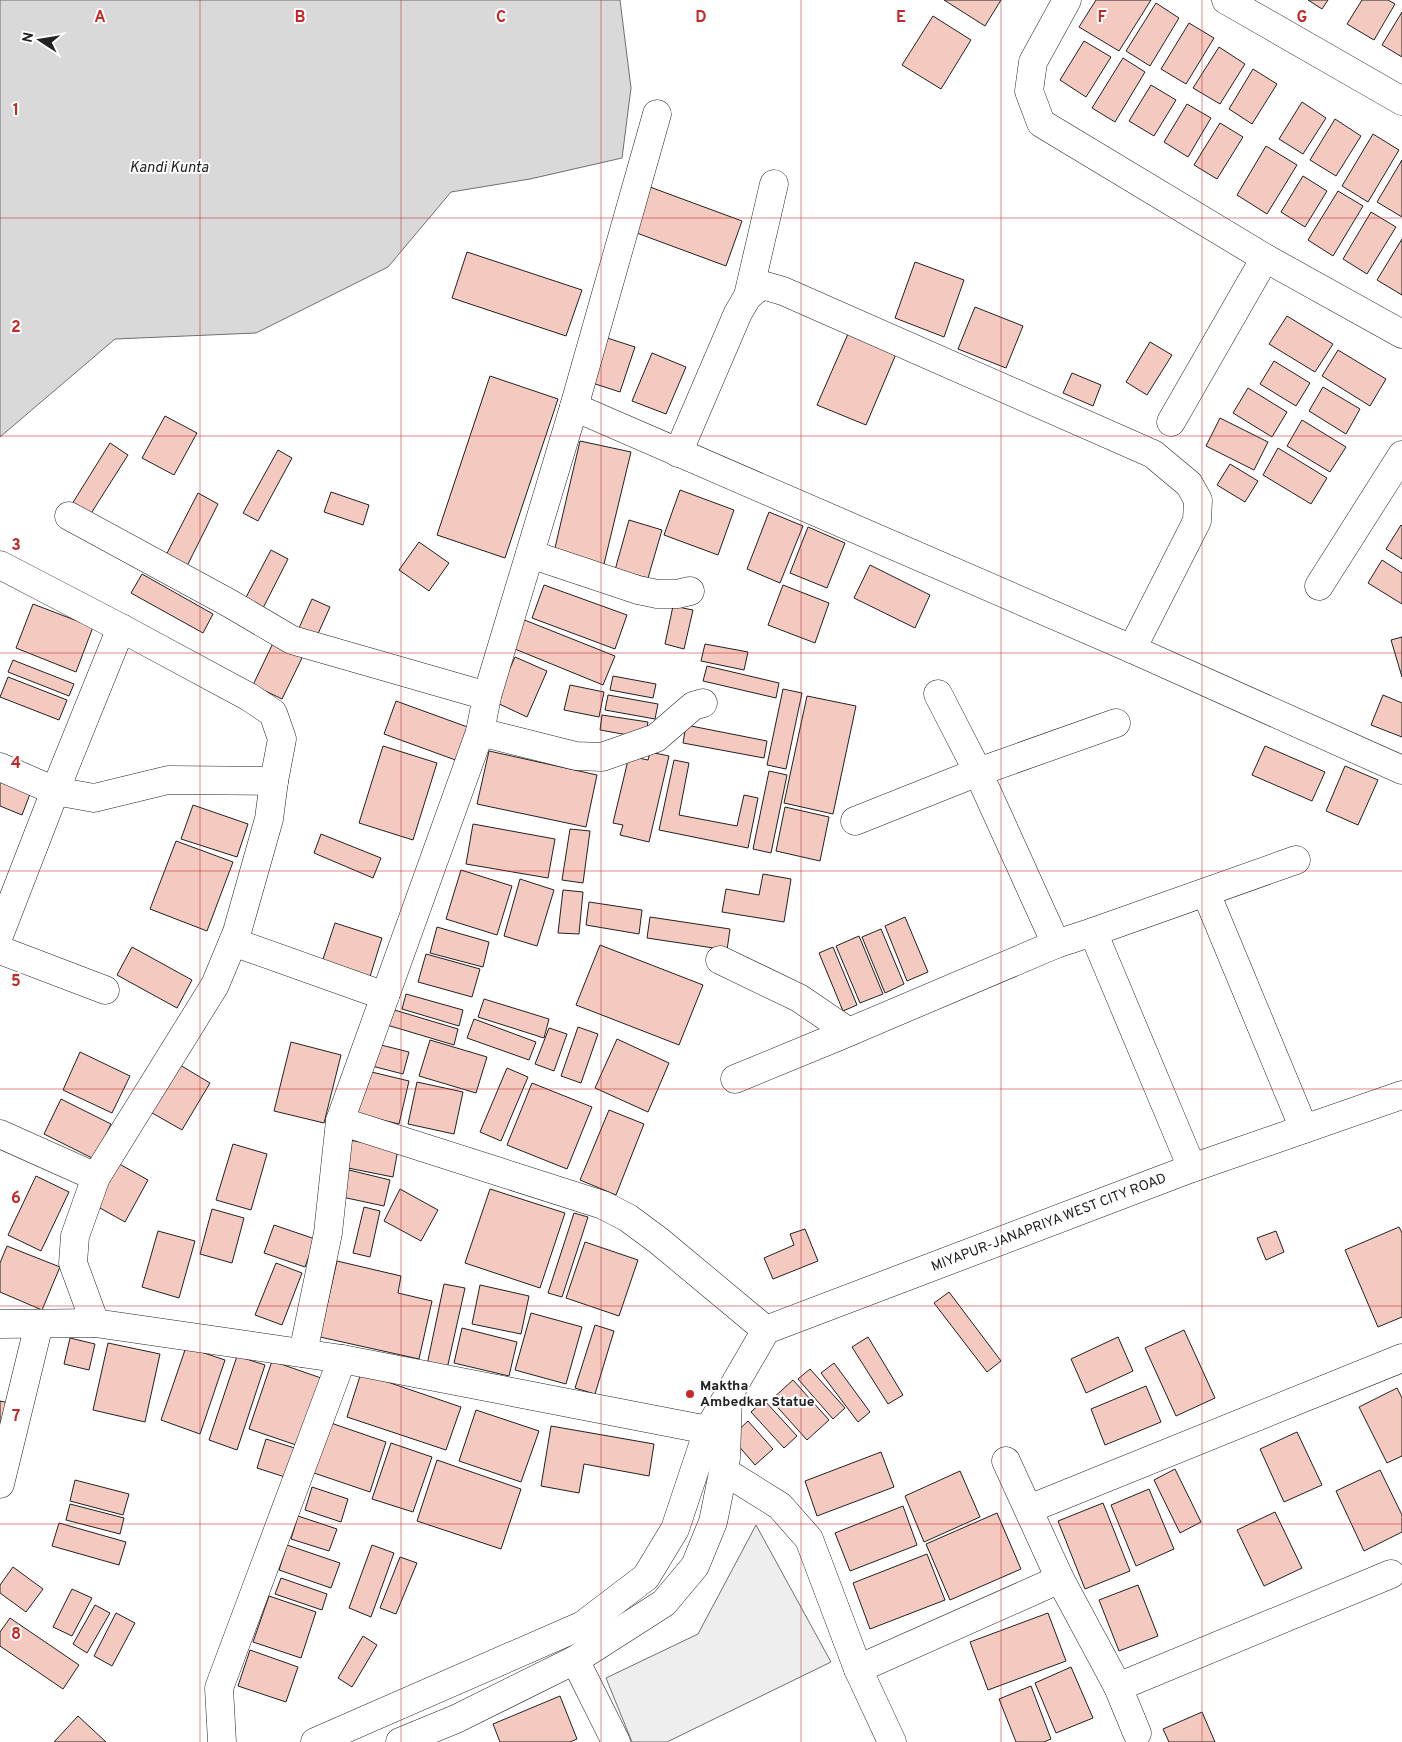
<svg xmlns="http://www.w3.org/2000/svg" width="1402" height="1742" viewBox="0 0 1402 1742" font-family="Overpass,sans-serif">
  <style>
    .green { fill: #eee; stroke: #6f6f6f }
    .water { fill: #d9d9d9; stroke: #6f6f6f }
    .building { fill: #f3c9c0; stroke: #222 }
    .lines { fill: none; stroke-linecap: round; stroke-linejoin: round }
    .minor-casing { stroke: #222; stroke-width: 29 }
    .minor { stroke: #fff; stroke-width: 28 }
    .grid { fill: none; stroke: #c62828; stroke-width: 1; stroke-opacity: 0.55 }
    .poi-dot { fill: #c62828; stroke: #fff; stroke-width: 2 }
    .labels { text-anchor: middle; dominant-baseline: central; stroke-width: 4; stroke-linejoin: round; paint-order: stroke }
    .street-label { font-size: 14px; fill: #222; stroke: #fff }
    .poi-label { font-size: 14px; font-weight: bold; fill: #222; stroke: #fff; text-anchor: start }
    .water-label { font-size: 15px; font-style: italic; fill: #222; stroke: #fff }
    .grid-label { font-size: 16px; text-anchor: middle; font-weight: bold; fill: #c62828; stroke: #fff; stroke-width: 4; stroke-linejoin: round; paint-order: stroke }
  </style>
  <rect width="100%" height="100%" fill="#fff"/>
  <path class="green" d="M756,1525L831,1662L667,1742H632L606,1678L698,1634Z"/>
  <path class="water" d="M0,0H620L631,88L622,158L530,179L451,192L388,267L256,333L115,339L0,437Z"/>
  <g class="building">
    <path d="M944,0H1001L985,26Z"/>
    <path d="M1096,0H1151L1119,51L1079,27Z"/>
    <path d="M1308,0H1328L1322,9Z"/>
    <path d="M1362,0H1388L1395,4L1374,40L1347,24Z"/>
    <path d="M1156,3L1179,18L1150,66L1126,51Z"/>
    <path d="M1402,12V57L1382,45Z"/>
    <path d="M933,16L971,40L941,89L902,65Z"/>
    <path d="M1189,23L1214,38L1186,84L1161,69Z"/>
    <path d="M1084,41L1111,57L1086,97L1060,80Z"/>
    <path d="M1219,47L1245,64L1220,104L1193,88Z"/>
    <path d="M1123,58L1145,72L1115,122L1092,108Z"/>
    <path d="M1253,69L1277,84L1252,124L1229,109Z"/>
    <path d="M1151,85L1176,100L1154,136L1129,121Z"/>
    <path d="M1302,102L1326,118L1303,154L1279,139Z"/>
    <path d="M1187,104L1211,118L1188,157L1164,142Z"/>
    <path d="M1335,119L1361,136L1336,176L1310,160Z"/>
    <path d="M1220,123L1243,137L1217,179L1194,165Z"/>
    <path d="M1373,134L1399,150L1368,202L1342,186Z"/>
    <path d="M1266,146L1297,165L1267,214L1237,195Z"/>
    <path d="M1402,160V217L1377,202Z"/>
    <path d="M1303,176L1327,191L1305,227L1281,212Z"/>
    <path d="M650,187L742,221L726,266L634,232Z"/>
    <path d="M1338,191L1363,206L1333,256L1308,240Z"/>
    <path d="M1371,212L1396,227L1367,274L1343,259Z"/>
    <path d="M1402,239V295L1377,280Z"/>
    <path d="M467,252L582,290L566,336L452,298Z"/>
    <path d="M915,262L964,280L944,337L895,318Z"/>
    <path d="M975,307L1023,326L1006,368L958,349Z"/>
    <path d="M1287,316L1333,344L1315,372L1269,344Z"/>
    <path d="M848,334L896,354L866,425L817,405Z"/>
    <path d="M598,335L635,347L620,392L583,380Z"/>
    <path d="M1150,342L1172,355L1147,395L1126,382Z"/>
    <path d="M1338,350L1386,379L1370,406L1322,376Z"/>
    <path d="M652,353L686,367L666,414L632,401Z"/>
    <path d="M1274,361L1310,383L1296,406L1260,384Z"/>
    <path d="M1072,373L1101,385L1093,406L1063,393Z"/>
    <path d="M490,376L558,399L505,558L437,535Z"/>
    <path d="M1323,387L1360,409L1346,434L1309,411Z"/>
    <path d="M1248,388L1287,412L1272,437L1233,413Z"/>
    <path d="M165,416L197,433L174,475L142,458Z"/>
    <path d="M1220,418L1268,442L1254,470L1206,446Z"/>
    <path d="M1302,420L1346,447L1330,472L1287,446Z"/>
    <path d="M580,441L631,452L604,564L554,552Z"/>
    <path d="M110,443L128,455L90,515L72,504Z"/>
    <path d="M1278,448L1327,478L1311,504L1263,475Z"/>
    <path d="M278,450L292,458L258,521L243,513Z"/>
    <path d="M1230,464L1258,481L1245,502L1217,485Z"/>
    <path d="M680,490L734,510L718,555L664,535Z"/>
    <path d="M331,492L369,505L363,525L324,512Z"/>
    <path d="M198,493L218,504L185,570L164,559Z"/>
    <path d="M769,512L803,526L780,583L747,569Z"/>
    <path d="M629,520L662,530L648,578L615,570Z"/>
    <path d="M1401,525L1402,526V559L1386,549Z"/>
    <path d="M808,527L845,543L827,588L790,573Z"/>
    <path d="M419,542L449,563L429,591L399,570Z"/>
    <path d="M271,550L288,559L261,612L243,603Z"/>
    <path d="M1382,560L1402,573V604L1368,583Z"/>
    <path d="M870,565L930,595L915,628L854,598Z"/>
    <path d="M142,574L213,614L203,633L131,593Z"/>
    <path d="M544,585L627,615L615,649L532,618Z"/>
    <path d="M783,585L829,603L815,643L768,625Z"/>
    <path d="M312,599L330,607L317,636L299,628Z"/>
    <path d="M33,604L93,627L76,672L16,648Z"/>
    <path d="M673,606L693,610L684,649L665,644Z"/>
    <path d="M522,619L615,656L603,685L510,647Z"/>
    <path d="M1402,637V677L1391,640Z"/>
    <path d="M274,641L303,656L282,699L253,685Z"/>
    <path d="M705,644L748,652L744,670L701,661Z"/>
    <path d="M515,657L547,671L527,717L495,702Z"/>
    <path d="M13,660L74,684L69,696L8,672Z"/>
    <path d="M707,666L779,683L776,698L703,681Z"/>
    <path d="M613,676L656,684L653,698L610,690Z"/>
    <path d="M8,677L67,700L59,720L0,697Z"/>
    <path d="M570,685L604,692L599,717L564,710Z"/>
    <path d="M783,689L802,693L786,769L767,765Z"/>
    <path d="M608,695L658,704L655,719L605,710Z"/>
    <path d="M1383,695L1402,703V737L1371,725Z"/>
    <path d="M807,696L856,706L833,814L784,803Z"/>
    <path d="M396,701L473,729L461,762L384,734Z"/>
    <path d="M602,715L648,722L645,738L600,730Z"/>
    <path d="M686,725L767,741L764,758L683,743Z"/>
    <path d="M383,746L437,763L413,840L359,823Z"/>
    <path d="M1265,746L1325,772L1312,801L1252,775Z"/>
    <path d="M489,751L597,775L586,827L477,804Z"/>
    <path d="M650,752L669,756L649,842L620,835L623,825L613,823L629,756L648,760Z"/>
    <path d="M674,760L689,763L679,815L737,826L744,795L758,798L748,848L659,830Z"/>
    <path d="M1345,766L1378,780L1358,825L1326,811Z"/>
    <path d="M769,771L787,775L771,853L753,849Z"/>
    <path d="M0,782L30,794L22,815L0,806Z"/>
    <path d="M193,805L248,824L237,857L181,839Z"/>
    <path d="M785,807L829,817L820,861L776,851Z"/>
    <path d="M473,824L555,839L548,878L466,864Z"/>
    <path d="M570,829L590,831L583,883L562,880Z"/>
    <path d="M321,834L381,858L373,878L314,853Z"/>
    <path d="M176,841L233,862L207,931L150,909Z"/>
    <path d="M461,870L512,886L497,935L446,919Z"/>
    <path d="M763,874L791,879L784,922L722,912L726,889L759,895Z"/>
    <path d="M520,879L554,890L537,946L504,936Z"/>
    <path d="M563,890L583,892L579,934L558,933Z"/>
    <path d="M589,902L642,910L639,934L586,925Z"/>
    <path d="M650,917L730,929L727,950L647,938Z"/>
    <path d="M905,917L928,972L907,981L885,926Z"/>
    <path d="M335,923L382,938L368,983L320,968Z"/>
    <path d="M437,927L489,942L483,967L430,953Z"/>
    <path d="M881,929L904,984L885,993L862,937Z"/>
    <path d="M859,936L883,994L860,1003L836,946Z"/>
    <path d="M600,945L703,985L679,1045L576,1005Z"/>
    <path d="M132,947L192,980L177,1008L117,975Z"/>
    <path d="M833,947L857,1005L843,1011L819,953Z"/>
    <path d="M426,954L480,969L472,997L418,982Z"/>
    <path d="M406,994L463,1010L459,1026L402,1009Z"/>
    <path d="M484,999L549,1019L544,1038L478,1017Z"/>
    <path d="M391,1009L458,1029L454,1045L387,1025Z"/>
    <path d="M474,1019L536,1042L529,1060L467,1038Z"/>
    <path d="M578,1027L598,1034L581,1083L561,1076Z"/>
    <path d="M549,1028L567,1034L554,1071L535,1064Z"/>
    <path d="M617,1039L669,1063L648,1112L595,1088Z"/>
    <path d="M430,1040L487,1057L476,1093L419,1076Z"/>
    <path d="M291,1042L341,1055L324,1123L274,1111Z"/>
    <path d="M373,1043L409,1052L403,1074L368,1065Z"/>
    <path d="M80,1052L130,1076L112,1113L63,1090Z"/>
    <path d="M175,1062L210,1083L182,1130L147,1110Z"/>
    <path d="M507,1068L528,1077L501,1141L480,1132Z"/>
    <path d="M359,1069L409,1081L399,1124L349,1112Z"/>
    <path d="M417,1082L463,1092L454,1134L408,1124Z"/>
    <path d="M532,1083L592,1107L567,1169L507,1145Z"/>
    <path d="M61,1099L111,1124L94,1159L44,1134Z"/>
    <path d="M609,1110L644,1124L616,1195L580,1180Z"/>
    <path d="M349,1140L398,1149L393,1177L343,1167Z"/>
    <path d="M233,1144L267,1154L251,1210L216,1200Z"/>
    <path d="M114,1161L148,1180L125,1222L91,1203Z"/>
    <path d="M349,1170L390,1180L384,1206L342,1197Z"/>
    <path d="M36,1176L69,1192L41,1251L8,1235Z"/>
    <path d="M400,1189L438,1210L421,1241L384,1221Z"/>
    <path d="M490,1189L565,1213L540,1288L465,1263Z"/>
    <path d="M364,1207L380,1211L370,1257L353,1253Z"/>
    <path d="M212,1209L244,1218L232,1263L200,1254Z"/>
    <path d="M574,1213L588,1217L562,1297L548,1293Z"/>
    <path d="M274,1225L315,1239L305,1267L264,1253Z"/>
    <path d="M1399,1227L1402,1233V1317L1378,1327L1345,1250Z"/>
    <path d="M805,1229L818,1261L773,1279L764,1258L794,1245L790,1234Z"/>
    <path d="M158,1231L195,1241L179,1298L142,1287Z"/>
    <path d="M1276,1231L1284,1252L1266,1260L1257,1238Z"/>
    <path d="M585,1242L638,1260L619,1316L566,1298Z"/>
    <path d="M7,1246L60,1267L42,1310L0,1292V1263Z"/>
    <path d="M337,1261L401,1276L398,1293L432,1301L419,1359L320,1337Z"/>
    <path d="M276,1263L302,1273L282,1325L255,1315Z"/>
    <path d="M444,1284L465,1288L447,1369L427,1365Z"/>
    <path d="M480,1285L529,1296L521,1334L472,1324Z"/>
    <path d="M949,1292L1001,1361L987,1372L934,1303Z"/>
    <path d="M531,1313L582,1327L566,1384L515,1370Z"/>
    <path d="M595,1325L614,1331L595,1394L575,1388Z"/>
    <path d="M462,1328L517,1342L509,1376L454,1363Z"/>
    <path d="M1184,1330L1215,1398L1176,1416L1145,1348Z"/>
    <path d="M868,1337L903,1395L888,1404L852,1347Z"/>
    <path d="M1118,1337L1133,1371L1086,1393L1071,1359Z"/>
    <path d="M70,1338L95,1344L89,1370L64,1364Z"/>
    <path d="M108,1343L160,1354L145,1422L93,1410Z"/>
    <path d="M186,1347L225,1360L200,1434L161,1420Z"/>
    <path d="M237,1356L265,1365L237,1450L209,1440Z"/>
    <path d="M272,1361L324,1379L302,1447L249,1429Z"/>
    <path d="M834,1363L870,1412L858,1422L821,1373Z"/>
    <path d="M810,1369L845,1408L833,1419L798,1379Z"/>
    <path d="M361,1373L461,1407L446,1450L347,1417Z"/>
    <path d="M793,1380L829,1420L807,1440L771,1400Z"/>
    <path d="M1146,1386L1161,1422L1105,1445L1091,1409Z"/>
    <path d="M1397,1388L1402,1398V1456L1387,1463L1359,1407Z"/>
    <path d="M764,1400L797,1436L784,1448L751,1412Z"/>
    <path d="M0,1401L9,1403L0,1437Z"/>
    <path d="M476,1410L539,1431L521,1482L459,1461Z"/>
    <path d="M748,1421L773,1449L755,1465L731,1437Z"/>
    <path d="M331,1423L386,1442L370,1492L314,1473Z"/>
    <path d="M551,1426L654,1444L649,1476L584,1464L579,1493L541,1486Z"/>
    <path d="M1297,1432L1322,1485L1284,1502L1260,1449Z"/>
    <path d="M266,1439L301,1450L291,1479L257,1468Z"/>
    <path d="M391,1443L432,1457L413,1512L372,1499Z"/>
    <path d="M881,1452L894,1487L817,1516L805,1481Z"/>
    <path d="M437,1460L521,1489L501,1549L417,1521Z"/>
    <path d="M1175,1469L1201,1522L1180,1533L1154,1480Z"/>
    <path d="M1380,1470L1402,1515V1532L1364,1551L1336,1491Z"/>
    <path d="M960,1471L980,1517L924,1542L905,1496Z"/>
    <path d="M75,1480L129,1494L123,1515L70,1501Z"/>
    <path d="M312,1487L348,1499L341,1522L305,1510Z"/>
    <path d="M1149,1489L1174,1549L1136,1566L1111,1505Z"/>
    <path d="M1103,1503L1130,1571L1085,1589L1058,1521Z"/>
    <path d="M70,1504L124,1518L120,1534L66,1520Z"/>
    <path d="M903,1506L917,1545L850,1571L835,1533Z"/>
    <path d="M1275,1512L1302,1568L1264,1586L1237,1530Z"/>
    <path d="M997,1513L1021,1569L950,1600L926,1544Z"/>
    <path d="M298,1516L337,1529L329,1551L291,1539Z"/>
    <path d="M59,1523L126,1542L119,1565L52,1546Z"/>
    <path d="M287,1545L340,1563L331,1588L279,1570Z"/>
    <path d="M372,1545L394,1553L371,1617L349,1608Z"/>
    <path d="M927,1554L945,1600L870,1629L853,1583Z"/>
    <path d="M400,1557L417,1563L396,1614L380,1608Z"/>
    <path d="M13,1567L43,1589L26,1612L0,1593V1585Z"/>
    <path d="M281,1578L327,1594L322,1610L275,1594Z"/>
    <path d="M1138,1585L1158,1636L1119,1651L1099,1600Z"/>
    <path d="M72,1589L92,1598L72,1636L53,1627Z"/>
    <path d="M269,1596L316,1612L301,1658L253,1642Z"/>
    <path d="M95,1605L110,1613L87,1653L73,1644Z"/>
    <path d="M116,1613L135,1623L112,1666L94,1656Z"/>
    <path d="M1048,1613L1066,1661L988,1690L970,1642Z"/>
    <path d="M10,1618L79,1665L63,1689L0,1646V1632Z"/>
    <path d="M363,1636L377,1645L352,1687L338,1678Z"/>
    <path d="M250,1650L298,1667L286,1702L238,1686Z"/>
    <path d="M1071,1667L1093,1718L1056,1733L1035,1683Z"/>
    <path d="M1031,1686L1051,1739L1044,1742H1016L999,1699Z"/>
    <path d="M560,1696L577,1739L570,1742H500L493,1724Z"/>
    <path d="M1202,1712L1215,1742H1169L1163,1729Z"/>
    <path d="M78,1716L106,1742H54Z"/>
  </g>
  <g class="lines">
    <g class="minor-casing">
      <g id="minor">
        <path d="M1067,0L1033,62L1029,91L1041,123L1265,258L1402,334"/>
        <path d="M1226,0L1402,101"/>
        <path d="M748,296L774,184"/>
        <path d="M574,407L1132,649L1402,770"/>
        <path d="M1171,422L1265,258"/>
        <path d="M678,453L738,313L748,296L762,285L783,291L1153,454L1189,484L1198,500L1197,521L1132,649"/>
        <path d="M69,516L229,603L292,640L487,696"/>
        <path d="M530,554L638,590L657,594H677L690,591"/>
        <path d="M0,565L121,628L249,697L273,713L282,739L274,781L269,819L237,932L215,985L96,1177L75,1236L73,1263L95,1323"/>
        <path d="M1319,586L1402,455"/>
        <path d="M938,694L978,772L1056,944"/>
        <path d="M480,732L576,756L602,757L656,738L693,706L703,703"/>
        <path d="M0,767L55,791L94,798L168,780L274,781"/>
        <path d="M855,821L978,772L1116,723"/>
        <path d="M1206,893L1304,1129"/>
        <path d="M1093,932L1296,860"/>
        <path d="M0,933L55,791L121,628"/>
        <path d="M233,942L385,996"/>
        <path d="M0,950L105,990"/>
        <path d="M720,960L799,998L849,1032"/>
        <path d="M735,1079L837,1037L1056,944L1093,932L1192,1168"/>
        <path d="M340,1121L603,1205L628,1218L659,1241L766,1330"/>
        <path d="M0,1134L96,1177"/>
        <path d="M0,1324L95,1323L342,1359L708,1430"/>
        <path d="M303,1353L328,1233L340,1121L480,732L487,696L574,407L657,114"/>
        <path d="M1006,1461L1060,1579L1118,1687L1137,1733"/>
        <path d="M724,1471L780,1506L809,1539L858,1669L892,1742"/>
        <path d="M0,1484L39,1324"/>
        <path d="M1029,1509L1402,1358"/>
        <path d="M575,1660L616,1742"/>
        <path d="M858,1669L1060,1579"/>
        <path d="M1118,1687L1391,1574"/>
        <path d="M222,1742L219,1688L342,1359"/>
        <path d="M315,1742L583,1625L646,1577L675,1529L708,1430L766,1330L1192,1168L1402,1095"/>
        <path d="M400,1742L456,1719L575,1660L664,1603L695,1566L713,1522L726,1458L728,1397"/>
      </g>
    </g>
    <use href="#minor" class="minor"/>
  </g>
  <path class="grid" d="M200,0V1742M401,0V1742M601,0V1742M801,0V1742M1001,0V1742M1202,0V1742M0,218H1402M0,436H1402M0,653H1402M0,871H1402M0,1089H1402M0,1306H1402M0,1524H1402"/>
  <circle class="poi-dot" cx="690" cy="1394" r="5"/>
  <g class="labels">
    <g class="street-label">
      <text transform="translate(1049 1223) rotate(-21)">MIYAPUR-JANAPRIYA WEST CITY ROAD</text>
    </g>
    <g class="poi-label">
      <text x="700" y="1386">Maktha<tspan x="700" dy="16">Ambedkar Statue</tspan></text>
    </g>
    <g class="water-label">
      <text x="169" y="168">Kandi Kunta</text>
    </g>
  </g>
  <g class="grid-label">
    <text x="100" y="22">A</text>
    <text x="300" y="22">B</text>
    <text x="501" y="22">C</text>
    <text x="701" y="22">D</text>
    <text x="901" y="22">E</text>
    <text x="1102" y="22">F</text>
    <text x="1302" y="22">G</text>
    <text x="16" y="115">1</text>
    <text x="16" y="332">2</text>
    <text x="16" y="550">3</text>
    <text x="16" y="768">4</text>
    <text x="16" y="986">5</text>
    <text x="16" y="1203">6</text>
    <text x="16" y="1421">7</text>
    <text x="16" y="1639">8</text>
  </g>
  <g transform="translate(40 40) rotate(282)" stroke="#ffffff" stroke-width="4" paint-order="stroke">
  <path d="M0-4L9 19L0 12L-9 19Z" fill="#222222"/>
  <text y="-8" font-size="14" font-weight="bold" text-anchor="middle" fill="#222222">N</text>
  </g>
</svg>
